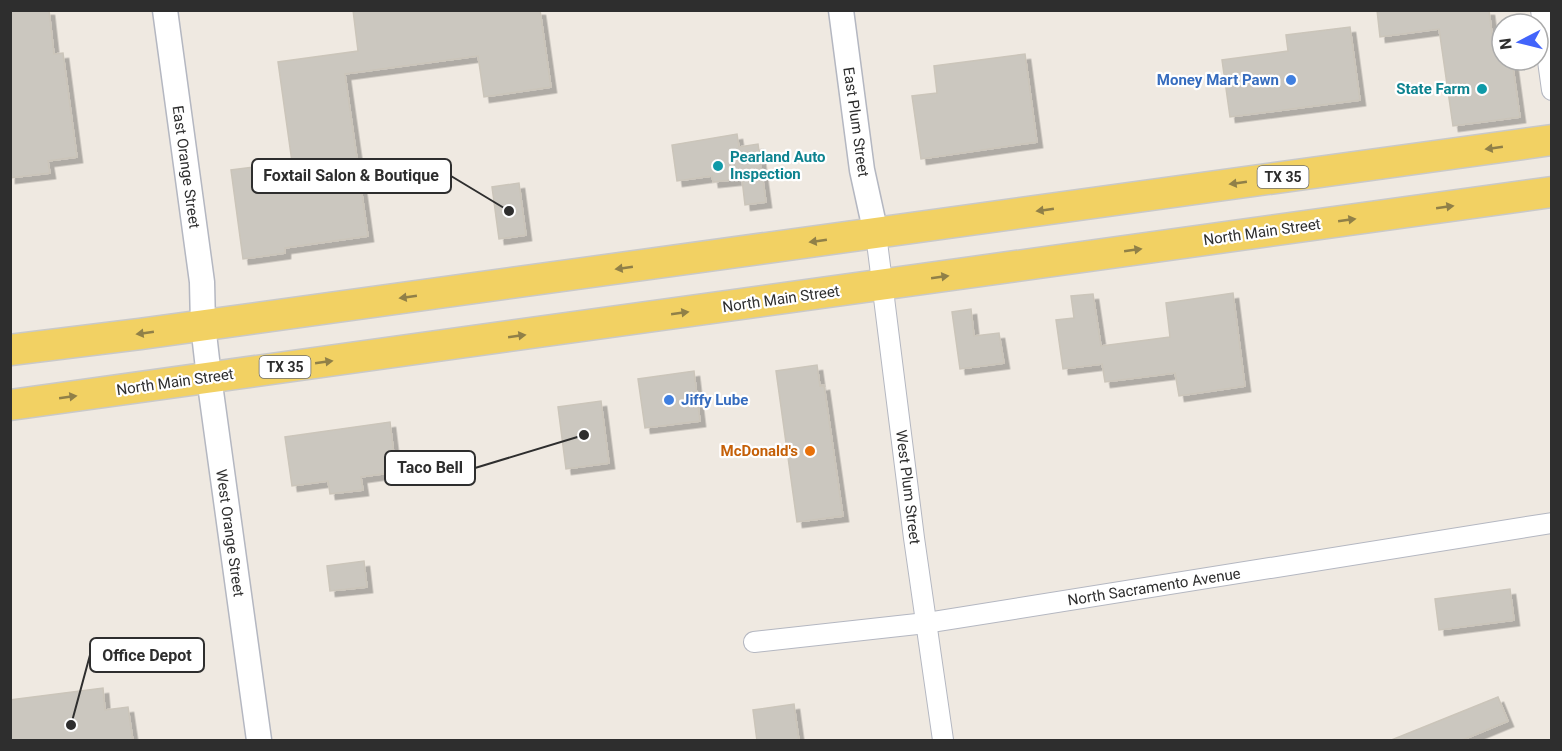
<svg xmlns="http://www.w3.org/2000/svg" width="1562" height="751" viewBox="0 0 1562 751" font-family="Roboto,sans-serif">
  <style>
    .building { fill: #cbc7bf; stroke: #cbc5ba; stroke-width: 1.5; filter: url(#shadow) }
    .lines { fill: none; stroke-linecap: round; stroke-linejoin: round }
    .minor-casing { stroke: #b4b7c1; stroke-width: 22 }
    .tertiary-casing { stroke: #b4b7c1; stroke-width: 27 }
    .primary-casing { stroke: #c9c9c9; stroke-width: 33 }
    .minor { stroke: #fff; stroke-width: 20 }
    .tertiary { stroke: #fff; stroke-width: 24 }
    .primary { stroke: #f2d163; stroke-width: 30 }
    .oneway { fill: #908048 }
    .shop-dot { fill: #3f7fe0; stroke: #fff; stroke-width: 2 }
    .culture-dot { fill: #0f9aa8; stroke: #fff; stroke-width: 2 }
    .food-dot { fill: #e8710a; stroke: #fff; stroke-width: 2 }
    .labels { text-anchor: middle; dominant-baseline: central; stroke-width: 4.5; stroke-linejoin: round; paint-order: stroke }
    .shield { fill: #fff; stroke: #6d6d6d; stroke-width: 1.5 }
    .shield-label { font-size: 14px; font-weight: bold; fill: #2e2e2e }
    .shop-label { font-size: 15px; font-weight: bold; fill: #366cbe; stroke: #fff; text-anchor: end }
    .culture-label { font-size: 15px; font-weight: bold; fill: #0d838f; stroke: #fff; text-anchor: end }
    .street-label { font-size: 15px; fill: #2e2e2e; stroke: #fff }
    .food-label { font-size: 15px; font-weight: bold; fill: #c56008; stroke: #fff; text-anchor: end }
    .leader { fill: none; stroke: #2e2e2e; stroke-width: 2 }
    .callout-dot { fill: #2e2e2e; stroke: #fff; stroke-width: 2 }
    .callout { fill: #fff; stroke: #2e2e2e; stroke-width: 2 }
    .callout-label { font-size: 16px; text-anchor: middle; font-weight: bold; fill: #2e2e2e }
  </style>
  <defs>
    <filter id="shadow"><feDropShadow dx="5.5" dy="5.5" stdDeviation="0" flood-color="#0004"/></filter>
  </defs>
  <rect width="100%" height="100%" fill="#efe9e1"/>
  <g class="building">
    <path d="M10,10H49L54,54L63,53L77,157L48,161L50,173L10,178Z"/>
    <path d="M353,10H540L551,87L484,97L478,56L345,74L368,236L285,248V253L243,259L231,170L292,162L278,62L358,51Z"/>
    <path d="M1377,10H1489L1494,49L1502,48V60H1512L1520,117L1453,126L1439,29L1380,37Z"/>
    <path d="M1350,27L1360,100L1230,117L1222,60L1288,51L1286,35Z"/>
    <path d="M1025,54L1037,142L921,159L912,96L937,93L934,66Z"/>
    <path d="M737,134L739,147L758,144L766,202L745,205L742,179L713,182L712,176L677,181L672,145Z"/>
    <path d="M519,183L526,235L499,239L492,187Z"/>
    <path d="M1233,293L1245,386L1179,396L1175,373L1105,382L1102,364L1063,369L1056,320L1074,318L1071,296L1093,294L1101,346L1170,337L1166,303Z"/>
    <path d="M971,309L974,336L999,333L1004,363L960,369L952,312Z"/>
    <path d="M817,365L820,386L824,385L843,516L797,522L776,371Z"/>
    <path d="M694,371L700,421L645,428L638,379Z"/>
    <path d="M601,401L609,463L566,469L558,407Z"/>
    <path d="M390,422L396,472L361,477L363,490L330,494L328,481L292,486L285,437Z"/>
    <path d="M364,561L367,587L330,591L327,566Z"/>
    <path d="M1510,589L1514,620L1439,630L1435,599Z"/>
    <path d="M103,688L105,710L128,707L133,741H10V700Z"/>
    <path d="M1498,697L1508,721L1460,741H1389Z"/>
    <path d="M794,704L799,741H757L753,710Z"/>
  </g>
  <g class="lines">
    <g class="minor-casing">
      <g id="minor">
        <path d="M1541,10L1552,90"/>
        <path d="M876,234L914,538L943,740"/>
        <path d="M754,642L926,623L1552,523"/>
      </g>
    </g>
    <g class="tertiary-casing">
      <g id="tertiary">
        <path d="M165,10L202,282L203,325L209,377L259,740"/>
        <path d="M841,10L862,170L876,234"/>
      </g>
    </g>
    <g class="primary-casing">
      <g id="primary">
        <path d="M10,350L140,334L1552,140"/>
        <path d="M10,405L1552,192"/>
      </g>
    </g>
    <use href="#minor" class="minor"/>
    <use href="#tertiary" class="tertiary"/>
    <use href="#primary" class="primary"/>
  </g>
  <defs><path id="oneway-solid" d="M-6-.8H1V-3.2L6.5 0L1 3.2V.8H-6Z" transform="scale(1.5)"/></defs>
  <g class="oneway">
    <use href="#oneway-solid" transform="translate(1494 148) rotate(172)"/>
    <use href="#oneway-solid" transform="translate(1238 183) rotate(172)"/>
    <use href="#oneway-solid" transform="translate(1445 207) rotate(-8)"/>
    <use href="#oneway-solid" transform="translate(1045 210) rotate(172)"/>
    <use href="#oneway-solid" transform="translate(1347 220) rotate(-8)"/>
    <use href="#oneway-solid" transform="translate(818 241) rotate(172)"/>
    <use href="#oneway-solid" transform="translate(1133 250) rotate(-8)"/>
    <use href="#oneway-solid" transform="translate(624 268) rotate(172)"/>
    <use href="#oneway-solid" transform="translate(940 277) rotate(-8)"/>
    <use href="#oneway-solid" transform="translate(408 297) rotate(172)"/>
    <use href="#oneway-solid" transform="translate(680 313) rotate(-8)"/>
    <use href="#oneway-solid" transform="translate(145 333) rotate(172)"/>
    <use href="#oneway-solid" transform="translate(517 336) rotate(-8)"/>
    <use href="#oneway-solid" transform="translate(324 362) rotate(-8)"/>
    <use href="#oneway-solid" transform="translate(68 397) rotate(-8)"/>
  </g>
  <g class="shop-dot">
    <circle cx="1291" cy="80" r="6"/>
    <circle cx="669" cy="400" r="6"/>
  </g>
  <g class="culture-dot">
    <circle cx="1482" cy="89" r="6"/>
    <circle cx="718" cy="166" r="6"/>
  </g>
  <circle class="food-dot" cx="810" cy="451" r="6"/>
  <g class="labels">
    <g class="shield">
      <rect x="1257.5" y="166" width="51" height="22" rx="4.5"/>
      <rect x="259.5" y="356" width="51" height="22" rx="4.5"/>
    </g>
    <g class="shield-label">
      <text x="1283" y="177">TX 35</text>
      <text x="285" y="367">TX 35</text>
    </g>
    <g class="shop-label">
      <text x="1279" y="80">Money Mart Pawn</text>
      <text x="681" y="400" text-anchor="start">Jiffy Lube</text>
    </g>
    <g class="culture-label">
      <text x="1470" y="89">State Farm</text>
      <text x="730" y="157" text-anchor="start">Pearland Auto<tspan x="730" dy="17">Inspection</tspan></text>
    </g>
    <g class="street-label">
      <text transform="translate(856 122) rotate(82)">East Plum Street</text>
      <text transform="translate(186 167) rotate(82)">East Orange Street</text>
      <text transform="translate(1262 232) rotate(-8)">North Main Street</text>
      <text transform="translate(781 299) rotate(-8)">North Main Street</text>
      <text transform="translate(175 382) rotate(-8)">North Main Street</text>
      <text transform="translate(908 487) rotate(83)">West Plum Street</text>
      <text transform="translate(230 533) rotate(82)">West Orange Street</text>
      <text transform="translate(1154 587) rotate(-9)">North Sacramento Avenue</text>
    </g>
    <g class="food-label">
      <text x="798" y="451">McDonald's</text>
    </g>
  </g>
  <path class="leader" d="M509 211L451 176M584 435L475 468M71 725L90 655"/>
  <g class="callout-dot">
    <circle cx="509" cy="211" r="6"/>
    <circle cx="584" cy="435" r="6"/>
    <circle cx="71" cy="725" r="6"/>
  </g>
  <g class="callout">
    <rect x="252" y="159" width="199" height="34" rx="6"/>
    <rect x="385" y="451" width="90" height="34" rx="6"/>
    <rect x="90" y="638" width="114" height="34" rx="6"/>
  </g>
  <g class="callout-label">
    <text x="351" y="181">Foxtail Salon &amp; Boutique</text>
    <text x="430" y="473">Taco Bell</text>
    <text x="147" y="661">Office Depot</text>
  </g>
  <rect width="1562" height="751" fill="none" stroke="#2e2e2e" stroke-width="24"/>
  <g transform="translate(1520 42) rotate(263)"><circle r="28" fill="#ffffff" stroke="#ababab" stroke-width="1.5"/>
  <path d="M0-4.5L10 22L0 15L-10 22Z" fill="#4264fb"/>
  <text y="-9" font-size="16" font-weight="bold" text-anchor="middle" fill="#2e2e2e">N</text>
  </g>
</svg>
